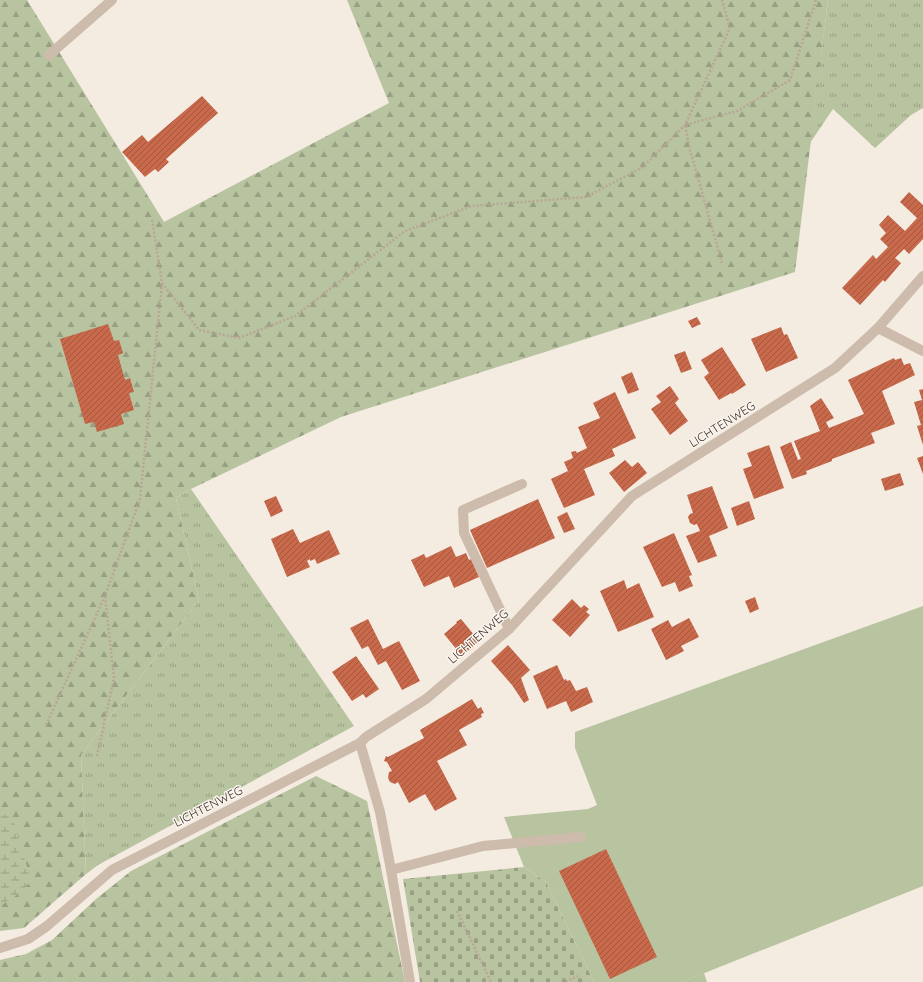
<svg xmlns="http://www.w3.org/2000/svg" width="923" height="982" viewBox="0 0 923 982" font-family="Quicksand,sans-serif">
  <style>
    .grass { fill: url(#grass-tufts) }
    .forest { fill: url(#forest-firs) }
    .wetland { fill: url(#wetland-marsh) }
    .cemetery { fill: url(#cemetery-stones) }
    .green { fill: #b8c4a0 }
    .building { fill: url(#building-hatch) }
    .lines { fill: none; stroke-linecap: round; stroke-linejoin: round }
    .path { stroke: #b9a596; stroke-width: 2.5; stroke-dasharray: 2 2; stroke-linecap: butt }
    .service { stroke: #cdbbac; stroke-width: 10 }
    .minor { stroke: #cdbbac; stroke-width: 10 }
    .labels { text-anchor: middle; dominant-baseline: central; stroke-width: 3; stroke-linejoin: round; paint-order: stroke }
    .street-label { font-size: 12px; fill: #3b302b; stroke: #fbf5ee }
  </style>
  <defs>
    <pattern id="grass-tufts" width="24" height="20" patternUnits="userSpaceOnUse"><rect width="24" height="20" fill="#b8c4a0"/><path d="M3 7l-1-3M5 7V3M7 7l1-3M15 17l-1-3M17 17v-4M19 17l1-3" fill="none" stroke="#97a083"/></pattern>
    <pattern id="forest-firs" width="22" height="20" patternUnits="userSpaceOnUse"><rect width="22" height="20" fill="#b8c4a0"/><path d="M5 1l3.5 6h-7zM16 11l3.5 6h-7z" fill="#97a083"/></pattern>
    <pattern id="wetland-marsh" width="20" height="14" patternUnits="userSpaceOnUse"><rect width="20" height="14" fill="#b8c4a0"/><path d="M1 5h8M5 5V1M11 12h8M15 12V8" fill="none" stroke="#97a083"/></pattern>
    <pattern id="cemetery-stones" width="16" height="16" patternUnits="userSpaceOnUse"><rect width="16" height="16" fill="#b8c4a0"/><path d="M2 7V4a2 2 0 0 1 4 0v3zM10 15v-3a2 2 0 0 1 4 0v3z" fill="#97a083"/></pattern>
    <pattern id="building-hatch" width="6" height="6" patternUnits="userSpaceOnUse"><rect width="6" height="6" fill="#c8694b"/><path d="M-1 1l2-2M0 6l6-6M5 7l2-2" fill="none" stroke="#a4573f"/></pattern>
  </defs>
  <rect width="100%" height="100%" fill="#f4ebe1"/>
  <g class="grass">
    <path d="M828,0H923V108L911,115L875,148L833,109L810,143Z"/>
    <path d="M191,489L354,726L98,865L86,874L81,755L199,600L176,498Z"/>
    <path d="M704,973L707,982H682Z"/>
  </g>
  <g class="forest">
    <path d="M0,0H27L164,222L389,103L347,0H828L795,272L341,417L191,489L176,498L199,600L81,755L86,874L24,928L0,931Z"/>
    <path d="M316,776L367,801L405,982H0V960L26,954L52,940L96,899L131,871Z"/>
  </g>
  <path class="wetland" d="M0,812L13,819L31,881L17,895L0,906Z"/>
  <path class="cemetery" d="M524,867L546,882L594,982H420L403,879Z"/>
  <path class="green" d="M923,606V886L682,982H594L546,882L524,867L504,817L588,809L597,805L575,748V732Z"/>
  <g class="building">
    <path d="M202,96L218,113L166,159L169,162L158,172L155,169L145,177L122,152L142,135L148,142Z"/>
    <path d="M909,192L923,205V239L909,254L904,249L895,258L901,263L885,282L883,280L860,305L842,288L873,255L876,259L888,247L880,239L886,233L879,225L888,215L905,231L917,218L900,202Z"/>
    <path d="M697,317L701,324L692,328L688,321Z"/>
    <path d="M108,324L114,341L119,340L123,353L118,355L125,380L130,378L134,392L129,393L134,410L121,414L124,424L97,432L94,422L85,424L60,339Z"/>
    <path d="M781,327L784,335L787,334L798,358L766,372L751,339Z"/>
    <path d="M722,347L746,385L732,394L731,393L719,400L704,377L709,373L701,360Z"/>
    <path d="M685,351L692,369L681,373L674,355Z"/>
    <path d="M894,358L895,360L901,358L904,365L910,363L915,375L882,391L895,424L871,433L875,443L832,459V461L806,471L807,474L792,479L780,447L791,442L798,460L801,459L794,441L820,431L810,406L821,398L834,418L826,422L829,428L864,414L848,380Z"/>
    <path d="M632,372L639,390L628,394L621,377Z"/>
    <path d="M670,386L679,399L675,403L688,421L670,435L651,409L661,402L656,396Z"/>
    <path d="M923,389V445L917,426L921,425L914,402L922,400L919,390Z"/>
    <path d="M615,392L636,438L612,449L615,456L584,469L595,495L564,508L551,479L568,471L564,462L573,458L571,452L576,451L577,453L587,448L578,427L600,418L593,403Z"/>
    <path d="M769,445L784,488L754,499L743,469L752,466L747,453Z"/>
    <path d="M923,456V474L917,458Z"/>
    <path d="M625,460L632,467L638,462L647,473L624,492L609,473Z"/>
    <path d="M900,473L904,485L885,491L881,479Z"/>
    <path d="M712,486L728,528L709,536L717,556L698,563L686,536L700,531L697,524L694,525L690,523L688,517L690,514L693,513L687,495Z"/>
    <path d="M276,496L283,511L271,517L264,501Z"/>
    <path d="M538,499L555,538L487,568L470,530Z"/>
    <path d="M749,501L755,519L737,526L731,508Z"/>
    <path d="M567,512L575,529L564,533L557,517Z"/>
    <path d="M293,529L300,543L329,530L340,554L317,564L315,559L310,561V559L307,561L310,567L287,577L271,539Z"/>
    <path d="M674,533L692,575L689,576L693,586L679,592L675,582L662,587L643,547Z"/>
    <path d="M451,546L456,557L466,553L469,560L471,559L479,577L454,588L449,576L424,587L411,560L424,554L426,558Z"/>
    <path d="M624,580L627,589L639,583L654,617L618,632L600,591Z"/>
    <path d="M755,597L759,609L750,613L745,601Z"/>
    <path d="M572,599L581,608L584,605L589,609L586,612L590,615L570,637L552,620Z"/>
    <path d="M689,618L699,637L681,646L684,651L666,660L651,629L668,620L672,627Z"/>
    <path d="M368,619L383,649L399,641L420,681L402,690L386,661L378,665L368,646L362,649L350,628Z"/>
    <path d="M461,619L479,641L462,656L444,634L457,623L456,622Z"/>
    <path d="M508,645L530,670L521,678L529,700L524,703L512,685L491,661Z"/>
    <path d="M356,656L379,689L366,698L363,694L352,701L332,672Z"/>
    <path d="M557,665L564,680L566,679L567,681L570,680L576,691L587,687L593,702L571,712L566,701L547,709L533,676Z"/>
    <path d="M472,699L478,709L481,707L484,713L481,714L482,717L459,730L467,745L437,761L457,799L435,811L425,794L409,803L398,782L395,784L390,782L388,778L389,772L392,771L387,762L384,761L386,756L388,757L424,738L420,730Z"/>
    <path d="M606,849L657,957L610,979L559,871Z"/>
  </g>
  <g class="lines">
    <g class="path">
      <path d="M722,263L690,150L685,125L737,111L790,80L816,0"/>
      <path d="M162,283L199,330L239,338L295,316L405,231L472,206L586,197L643,167L685,125L730,28L722,0"/>
      <path d="M46,725L105,596L140,499L162,283L152,219"/>
      <path d="M97,756L114,678L105,596"/>
      <path d="M457,911L491,982"/>
      <path d="M566,982L578,976"/>
    </g>
    <g class="service">
      <path d="M49,55L112,0"/>
      <path d="M509,629L464,533L463,510L522,484"/>
    </g>
    <g class="minor">
      <path d="M878,328L923,351"/>
      <path d="M360,743L380,812L391,870L483,846L581,837"/>
      <path d="M391,870L410,982"/>
      <path d="M0,948L28,939L47,926L112,870L360,743L366,737L426,699L509,629L632,496L835,368L878,328L923,276"/>
    </g>
  </g>
  <g class="labels">
    <g class="street-label">
      <text transform="translate(722 424) rotate(-32)">LICHTENWEG</text>
      <text transform="translate(478 636) rotate(-41)">LICHTENWEG</text>
      <text transform="translate(208 806) rotate(-27)">LICHTENWEG</text>
    </g>
  </g>
</svg>
